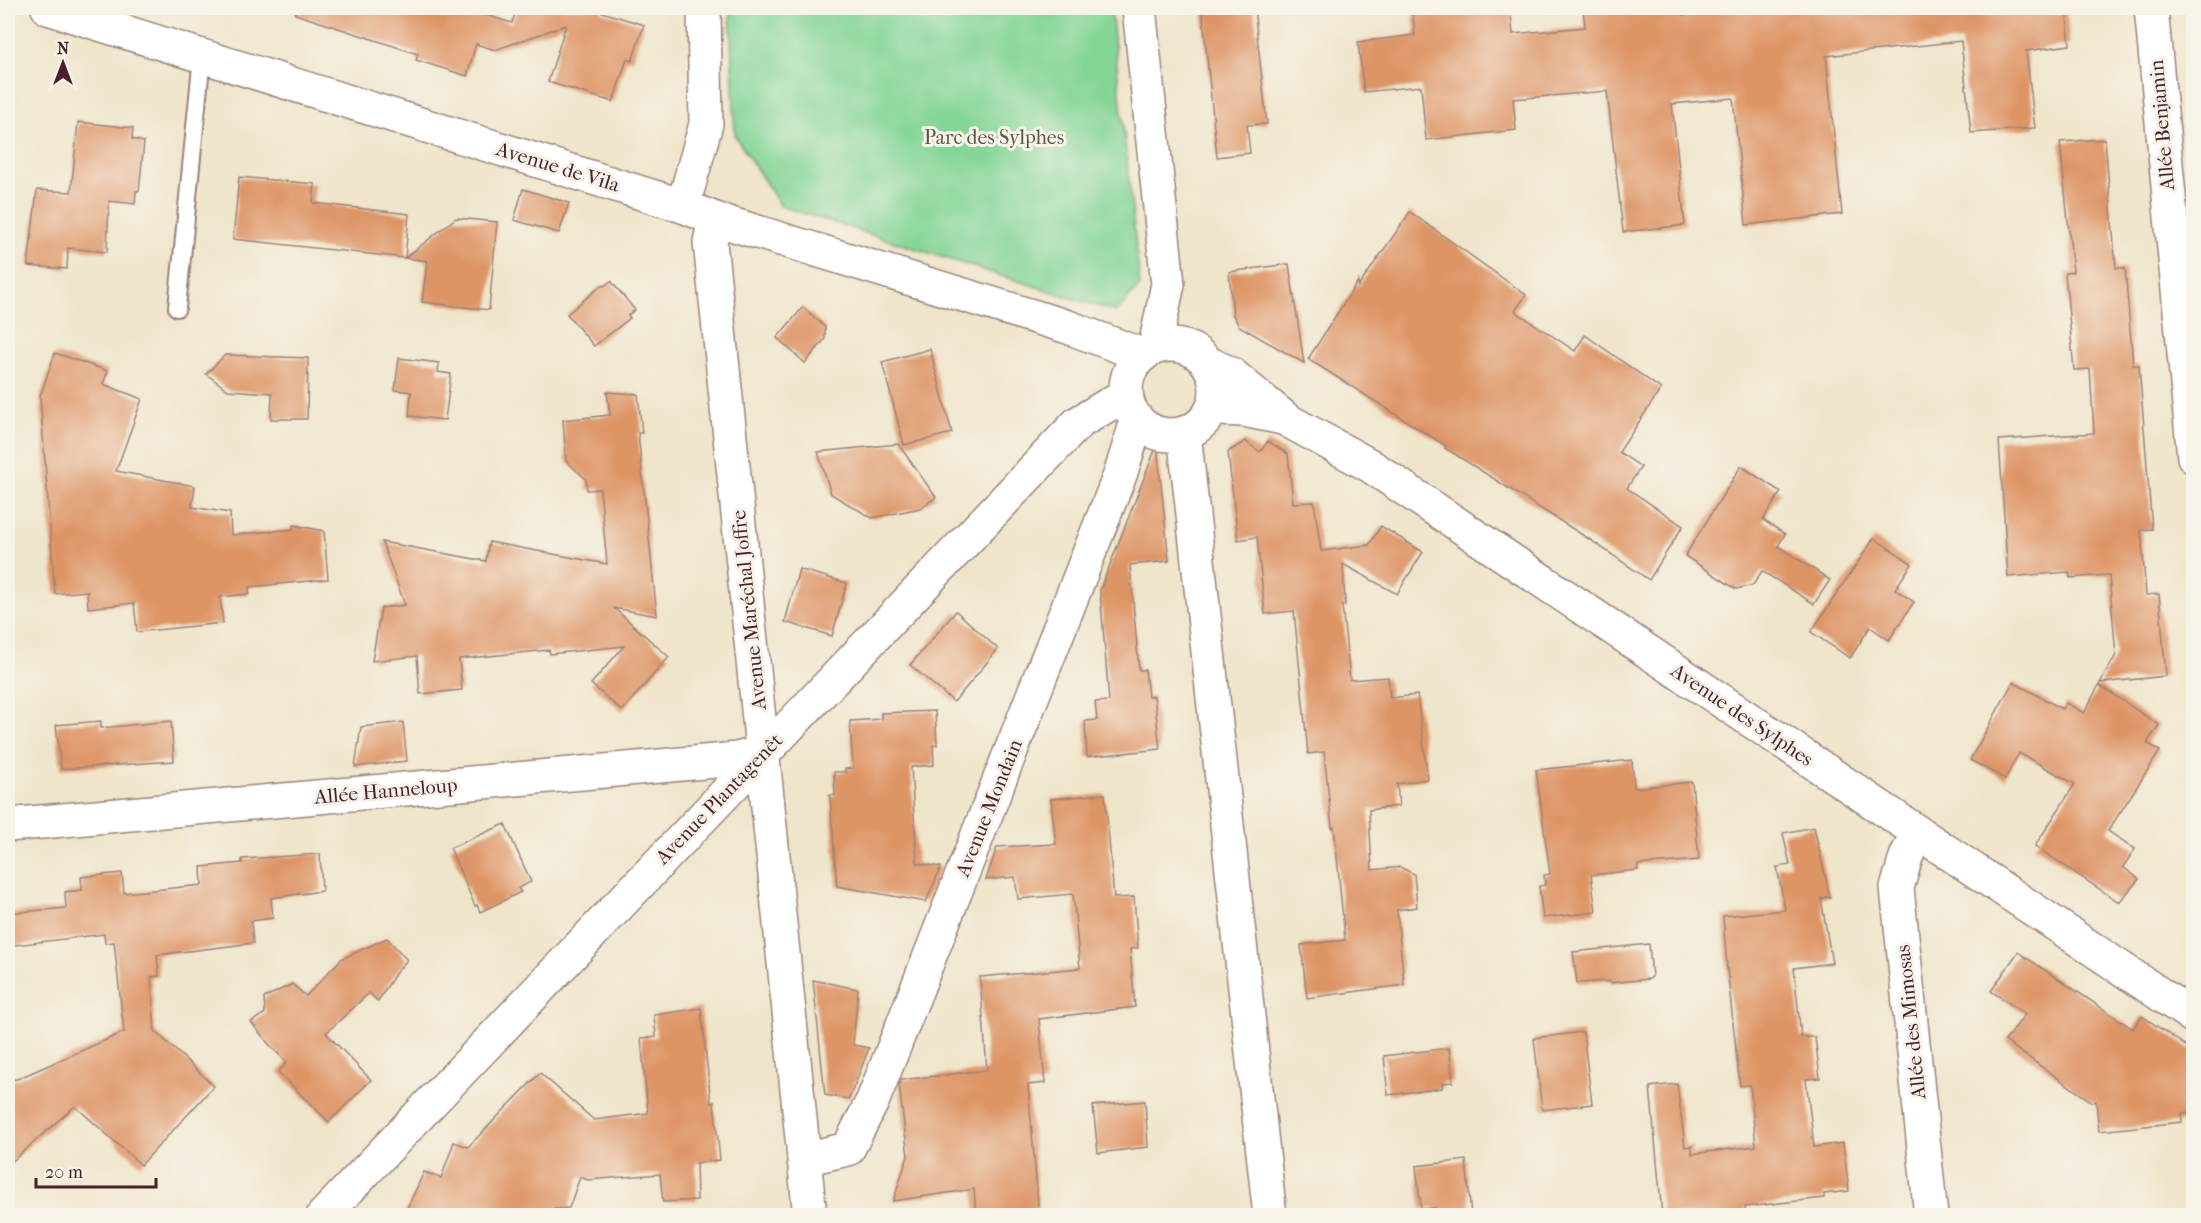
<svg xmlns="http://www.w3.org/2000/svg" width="2201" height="1223" viewBox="0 0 2201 1223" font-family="'IM FELL French Canon',serif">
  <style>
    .green { fill: #84d697; stroke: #677a61; stroke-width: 1.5 }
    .building { fill: #de9566 }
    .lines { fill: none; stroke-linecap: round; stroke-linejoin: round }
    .lane-casing { stroke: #9c827a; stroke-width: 20 }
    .street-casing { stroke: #9c827a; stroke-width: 36 }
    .secondary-casing { stroke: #9c827a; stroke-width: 36 }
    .lane { stroke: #fff; stroke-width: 16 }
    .street { stroke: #fff; stroke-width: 33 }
    .secondary { stroke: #fff; stroke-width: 33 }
    .labels { text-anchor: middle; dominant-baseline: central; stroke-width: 6; stroke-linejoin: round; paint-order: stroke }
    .street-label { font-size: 20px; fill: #4a1f2b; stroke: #f7f3e8 }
    .park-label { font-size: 20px; fill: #5b564b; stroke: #f7f3e8 }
  </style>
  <rect width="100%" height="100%" fill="#f7f3e8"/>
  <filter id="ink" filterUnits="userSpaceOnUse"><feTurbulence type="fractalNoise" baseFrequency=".0167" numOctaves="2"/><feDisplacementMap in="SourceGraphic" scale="12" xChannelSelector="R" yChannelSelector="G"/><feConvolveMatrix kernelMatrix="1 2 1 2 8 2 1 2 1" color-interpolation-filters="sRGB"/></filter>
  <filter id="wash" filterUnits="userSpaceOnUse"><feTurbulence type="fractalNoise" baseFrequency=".008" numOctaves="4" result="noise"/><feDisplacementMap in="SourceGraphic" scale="24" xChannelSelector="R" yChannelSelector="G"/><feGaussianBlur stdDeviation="1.35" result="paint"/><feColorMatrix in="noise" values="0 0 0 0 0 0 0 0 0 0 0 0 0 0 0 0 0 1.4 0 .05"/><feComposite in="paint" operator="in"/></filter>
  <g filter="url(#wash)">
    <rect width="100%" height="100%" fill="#efe5ca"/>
    <path class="green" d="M730,8H1111L1140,286L1116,312L781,206L735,136Z"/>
    <g id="blocks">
      <g class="building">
        <path d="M296,8H463L512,23L517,8H601L602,12L644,25L632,61L627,59L613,102L548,82L566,25L495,50L476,44L467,76L416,60L418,54L295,14Z"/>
        <path d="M1202,8H1254L1267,124L1247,125L1250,153L1217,157Z"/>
        <path d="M1412,8H1510L1513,34L1585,27L1583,8H1682L1683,15L1753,8H2066L2070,45L2026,51L2035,128L1971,133L1961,41L1826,56L1842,214L1746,225L1733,98L1672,104L1685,225L1623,232L1607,91L1513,99L1516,130L1426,140L1421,86L1364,92L1358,42L1415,35Z"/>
        <path d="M78,122L133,128L132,139L144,142L139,191H136L135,204L109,201L107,252L68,248L67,269L28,266L37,190L71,192Z"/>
        <path d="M2105,139L2116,268H2125L2133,365H2139L2152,529L2141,530L2146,595L2159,594L2166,676L2100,683L2116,655L2109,575L2070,578L2069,572L2008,577L1999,440L2094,433L2090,369L2074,370L2065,273L2073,272L2060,142Z"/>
        <path d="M239,177L315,184L313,203L409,214L405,258L233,239Z"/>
        <path d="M523,189L569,203L559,233L514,220Z"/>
        <path d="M1410,212L1526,295L1515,311L1575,351L1585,335L1661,389L1619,452L1641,467L1627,488L1683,526L1649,580L1592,541L1445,448L1446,446L1308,359L1358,281V287Z"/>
        <path d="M456,218L497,222L489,310L422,302L427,261L405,258Z"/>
        <path d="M1289,264L1304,363L1239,326L1233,315L1229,272Z"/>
        <path d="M611,281L635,310L628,315L630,318L594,346L567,314L602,285L604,286Z"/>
        <path d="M803,307L825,327V339L805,363L777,338Z"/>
        <path d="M930,349L952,433L904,445L882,362Z"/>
        <path d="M55,353L108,371L103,384L142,399L116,471L195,486L192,507L230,513L231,535L293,529V525L324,531L328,579L249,587V594L220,597L223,623L137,632L134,603L88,608L87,591L55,594L40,396Z"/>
        <path d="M225,355L308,358L307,419H271L272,393L228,390L206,374Z"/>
        <path d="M399,358L439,363L438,372L451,374L445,420L409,416L411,392L395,390Z"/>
        <path d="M607,392L638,394L642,433H638L657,616L614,608L669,657L622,711L591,684L624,646L550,654L549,650L459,659L462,690L420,694L417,656L372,661L381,608L405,605L382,542L486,561L489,542L607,564L600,489L587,490L586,479L566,461L563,420L610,415Z"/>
        <path d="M1245,441L1260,452L1268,441L1288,454L1293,503L1314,502L1321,551L1369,545L1381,526L1423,552L1397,594L1343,564L1345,605H1342L1350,680L1388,677L1390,698L1417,695L1428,779L1397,784L1399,806L1369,810L1372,870L1400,867L1414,874L1417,907L1397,910L1404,985L1307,998L1301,945L1345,940L1334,827L1332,828L1324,752L1308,754L1294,611L1265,614L1257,537L1238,540L1228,452Z"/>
        <path d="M898,444L936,497L921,508L872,518L831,494L818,452Z"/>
        <path d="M1157,445L1169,561L1130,565L1139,670H1145L1148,697L1154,696L1160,749L1087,757L1085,721L1097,720L1095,702L1109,701L1100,590Z"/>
        <path d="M1741,466L1781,492L1763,520L1785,534L1778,546L1830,580L1814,604L1762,571L1753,585L1736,589L1685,556Z"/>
        <path d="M1874,538L1912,564L1895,589L1914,602L1889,640L1870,627L1850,658L1811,632Z"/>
        <path d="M799,569L847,583L832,636L785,622Z"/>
        <path d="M956,611L998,649L954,702L910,665Z"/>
        <path d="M2013,682L2062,709L2066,703L2084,713L2099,685L2159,725L2147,743L2160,751L2108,831L2135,849L2123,867L2139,879L2119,902L2035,846L2075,784L2019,753L2005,779L1970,760Z"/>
        <path d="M935,711L937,745H933L934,765L911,767L917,863L941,867L926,902L837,886L830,795H835L834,772H845V769L853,768L850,721L881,719V713Z"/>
        <path d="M101,721V728L171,721L174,761L61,769L56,725Z"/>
        <path d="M403,722L407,761L355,767L361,727Z"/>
        <path d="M1632,760L1634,788L1692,782L1699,860L1638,865V870L1591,875L1596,912L1543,918L1539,886L1545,885L1544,875L1550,874L1536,770Z"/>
        <path d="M1105,794L1114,898L1134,897L1138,948L1130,949L1135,1007L1039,1019L1045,1083L1028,1085L1039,1215H976L974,1189L893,1201L908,1156L899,1085L901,1080L987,1070L980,977L1080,968L1073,894L1018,899L1015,877L986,880L997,847L1056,844L1051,799Z"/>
        <path d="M505,824L531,882L518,888L521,892L480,912L477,905L475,906L450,848Z"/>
        <path d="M1814,827L1830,897L1821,898L1832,963L1794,968L1801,1037H1815L1820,1078L1806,1079L1814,1147L1843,1143L1849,1191L1824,1194V1198L1745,1207L1746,1215H1662L1650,1087L1677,1084L1685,1147L1692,1146V1154L1756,1146L1750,1085L1740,1086L1727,968L1723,916L1785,910L1777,867L1790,865L1783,833Z"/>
        <path d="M320,854L322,891L271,898L273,918L251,921L253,943L157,955L159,976L151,977L155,1031L214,1086L141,1165L75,1106L8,1165V1080L17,1079L124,1032L114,942L105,943L104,934L8,946V913L66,908L65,892L82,890L81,877L122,873L124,893L202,885L201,867L242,863V859Z"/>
        <path d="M387,938L407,960L395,974L378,1001L369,993L326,1033L371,1080L329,1122L278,1072L287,1062L272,1048L251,1022L265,1013L264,998L292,984L306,996L341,959Z"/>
        <path d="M1649,944L1652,977L1649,979L1610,983L1609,981L1577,983L1573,952Z"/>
        <path d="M2018,952L2133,1029L2142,1016L2193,1051V1113L2182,1114V1122L2099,1131L2096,1101L2092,1102L2005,1041L2025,1014L1991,991Z"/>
        <path d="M813,980L858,989L853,1045L869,1048L849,1099L825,1095Z"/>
        <path d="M701,1008L711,1103L714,1102L720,1160L696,1163L697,1200L663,1202L660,1174L588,1180L580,1177L569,1208L439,1215H404L424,1172L441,1178L454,1142L468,1147L540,1073L594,1120L648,1113L641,1038L656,1037L654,1015Z"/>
        <path d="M1583,1032L1592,1104L1542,1110L1534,1038Z"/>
        <path d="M1449,1048L1453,1082L1442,1083V1088L1388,1095L1384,1056Z"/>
        <path d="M1145,1101L1148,1147L1098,1153L1093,1106Z"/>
        <path d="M1466,1160L1471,1215H1436L1435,1208L1421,1209L1416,1166Z"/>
      </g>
    </g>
  </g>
  <g filter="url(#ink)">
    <use href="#blocks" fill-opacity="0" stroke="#9c827a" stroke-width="1.5"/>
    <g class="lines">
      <g class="lane-casing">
        <path id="lane" d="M177,308L202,56"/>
      </g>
      <g class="street-casing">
        <g id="street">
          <path d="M48,8L683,206L715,219L1068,327L1142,355"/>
          <path d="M2151,8L2194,457"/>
          <path d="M683,206L706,124L704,8"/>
          <path d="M715,219L710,242L810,1216"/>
          <path d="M1210,364L1231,374L1287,420L1369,465L2194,1017"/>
          <path d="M1214,409L1244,410L1283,418"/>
          <path d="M8,825L737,759L764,752"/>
          <path d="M1917,833L1906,857L1897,888L1931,1216"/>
          <path d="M804,1159L848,1149L873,1100L1120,475L1137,421"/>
          <path d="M323,1216L1078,423L1126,394"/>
        </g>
      </g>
      <g class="secondary-casing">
        <g id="secondary">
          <path d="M1139,8L1168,284L1155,347"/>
          <circle cx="1171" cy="390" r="45"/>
          <path d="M1184,433L1270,1216"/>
        </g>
      </g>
      <use href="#lane" class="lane"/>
      <use href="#street" class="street"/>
      <use href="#secondary" class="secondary"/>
    </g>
  </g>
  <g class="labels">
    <g class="street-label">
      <text transform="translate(2162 125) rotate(-95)">Allée Benjamin</text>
      <text transform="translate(558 167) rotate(17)">Avenue de Vila</text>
      <text transform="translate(749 610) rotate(-96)">Avenue Maréchal Joffre</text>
      <text transform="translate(1742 715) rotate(34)">Avenue des Sylphes</text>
      <text transform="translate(386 791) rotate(-5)">Allée Hanneloup</text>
      <text transform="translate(719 799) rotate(-46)">Avenue Plantagenêt</text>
      <text transform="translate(989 808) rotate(-68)">Avenue Mondain</text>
      <text transform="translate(1911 1022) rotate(-96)">Allée des Mimosas</text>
    </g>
    <g class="park-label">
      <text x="994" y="137">Parc des Sylphes</text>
    </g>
  </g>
  <rect width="2201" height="1223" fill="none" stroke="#f7f3e8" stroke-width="30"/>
  <g transform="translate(63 63)" stroke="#f7f3e8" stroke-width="4.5" paint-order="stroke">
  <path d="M0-4.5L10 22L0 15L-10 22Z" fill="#4a1f2b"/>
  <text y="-9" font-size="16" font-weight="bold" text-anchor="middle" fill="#4a1f2b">N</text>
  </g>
  <path d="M36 1178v9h120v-9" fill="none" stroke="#4a1f2b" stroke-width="3"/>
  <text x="45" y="1178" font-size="18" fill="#4a1f2b" stroke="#f7f3e8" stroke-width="4.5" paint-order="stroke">20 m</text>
</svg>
